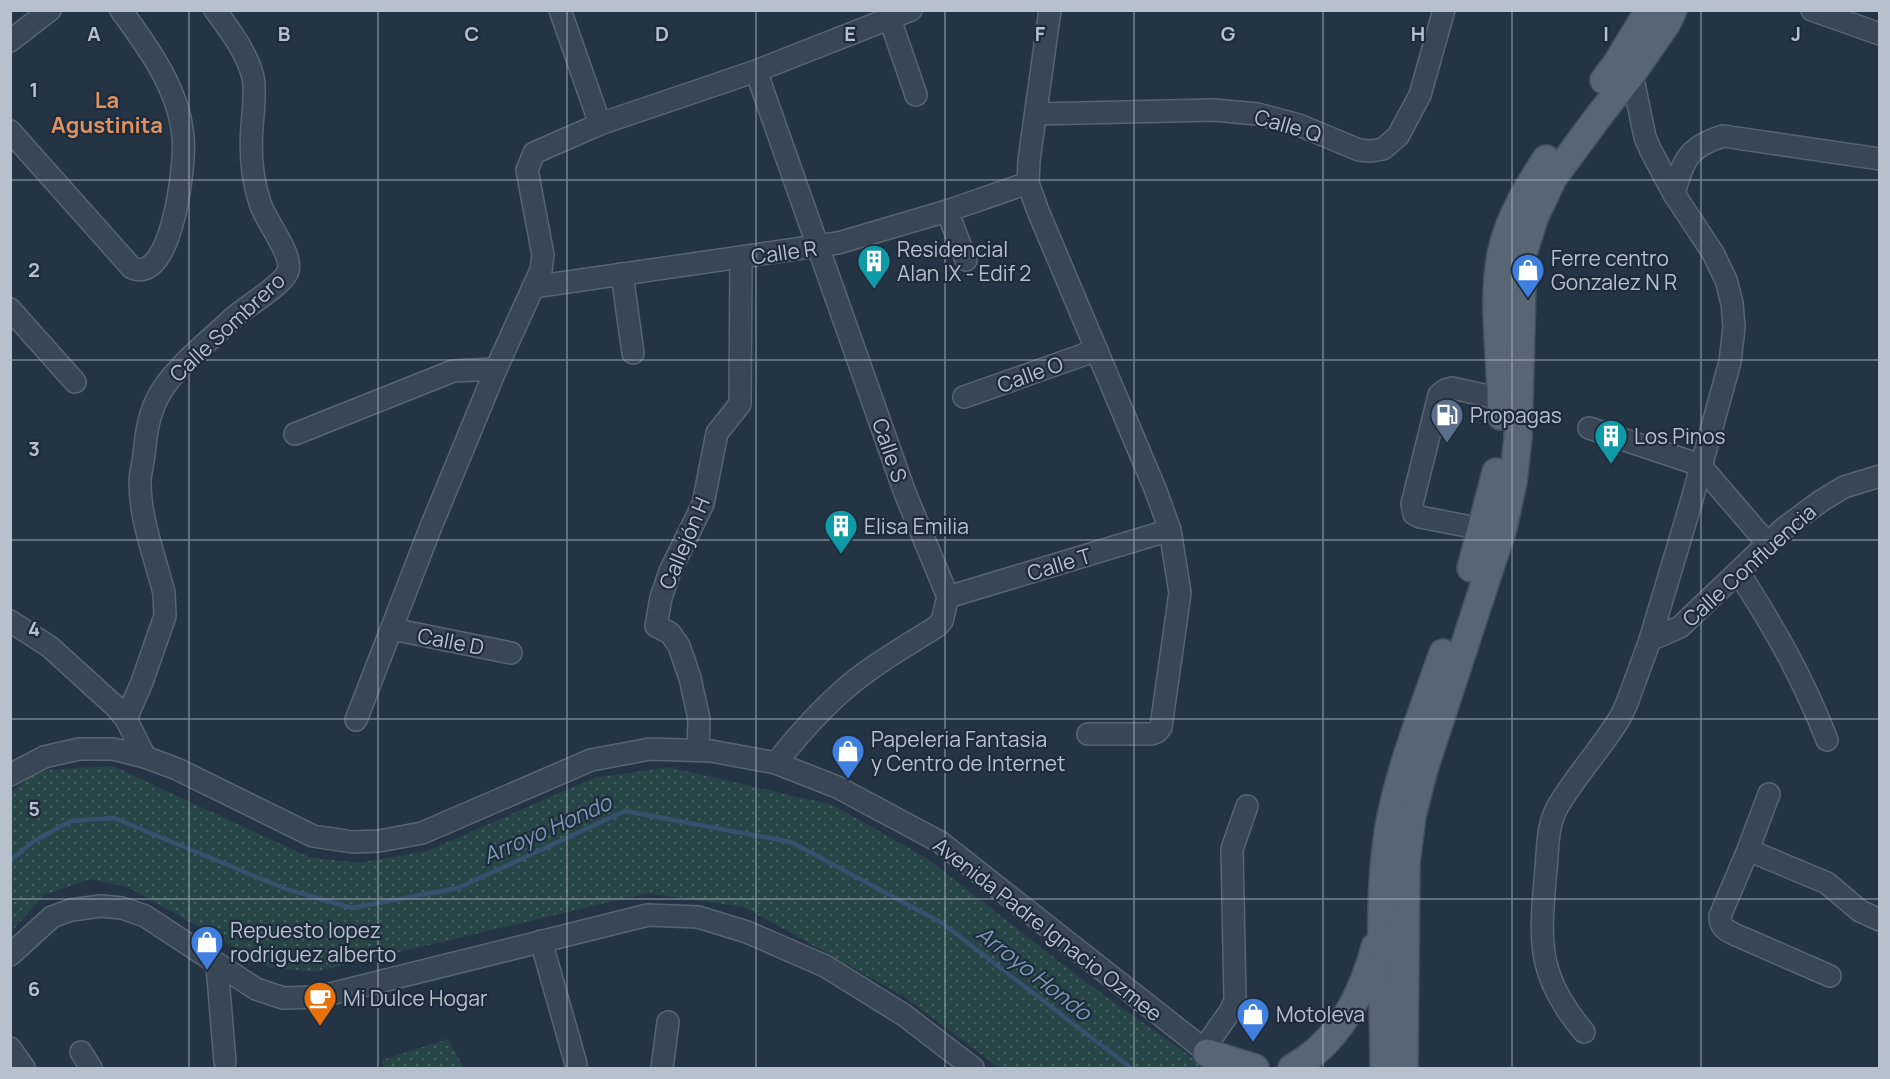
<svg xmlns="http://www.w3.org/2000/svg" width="1890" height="1079" viewBox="0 0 1890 1079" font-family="Manrope,sans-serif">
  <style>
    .park { fill: url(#park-dots) }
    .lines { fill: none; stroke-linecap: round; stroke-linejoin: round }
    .stream { stroke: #37506e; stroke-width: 4.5 }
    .minor-casing { stroke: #586472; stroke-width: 24 }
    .major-casing { stroke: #434f5e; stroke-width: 30 }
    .minor { stroke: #394655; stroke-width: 21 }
    .major { stroke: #576575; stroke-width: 27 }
    .grid { fill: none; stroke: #b7c1ce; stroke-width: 1.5; stroke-opacity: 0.55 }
    .labels { text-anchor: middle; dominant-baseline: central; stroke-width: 4.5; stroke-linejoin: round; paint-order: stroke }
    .street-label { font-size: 21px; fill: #b7c1ce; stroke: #1e2b3a }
    .poi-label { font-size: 21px; fill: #b7c1ce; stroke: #1e2b3a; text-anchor: start }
    .neighbourhood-label { font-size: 22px; font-weight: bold; fill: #e09260; stroke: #1e2b3a }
    .water-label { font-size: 22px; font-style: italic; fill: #7c98b8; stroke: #1e2b3a }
    .grid-label { font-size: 20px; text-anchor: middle; font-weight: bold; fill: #b7c1ce; stroke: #1e2b3a; stroke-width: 4.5; stroke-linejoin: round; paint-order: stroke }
  </style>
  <defs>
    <pattern id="park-dots" width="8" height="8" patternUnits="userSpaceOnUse" patternTransform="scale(1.5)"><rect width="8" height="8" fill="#274446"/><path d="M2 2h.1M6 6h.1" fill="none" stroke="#445d60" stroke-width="1.8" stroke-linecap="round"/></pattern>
  </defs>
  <rect width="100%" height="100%" fill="#243445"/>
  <g class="park">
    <path d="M113,766L309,857L358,863L427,851L594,778L668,767L833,805L928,859L1087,983L1207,1068H999L905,997L744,907L648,893L315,972L269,967L128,887L91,879L44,895L11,932V792L39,770Z"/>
    <path d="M448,1039L464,1068L383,1067L382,1060Z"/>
  </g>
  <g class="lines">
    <path class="stream" d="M10,861L34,841L71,821L114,818L286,889L352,908L458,888L625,811L791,842L942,923L1131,1068"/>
    <g class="minor-casing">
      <g id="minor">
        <path d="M560,10L600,124"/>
        <path d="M1050,10L1029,160L1028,183L1038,211L1156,491L1170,530L1180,593L1161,727L1157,732L1151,734H1088"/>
        <path d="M1812,10L1880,34"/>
        <path d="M890,19L916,95"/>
        <path d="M10,41L50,10"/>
        <path d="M1623,68L1631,75L1634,84L1645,137L1650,149L1674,194L1713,253L1726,280L1732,303L1734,327L1730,362L1691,503L1650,640"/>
        <path d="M756,71L905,493L948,597L942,621L936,627C903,648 867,668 838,695C815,716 795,739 776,763"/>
        <path d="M1036,114L1214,110L1257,114L1299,125L1359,150L1371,151L1383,149L1398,136L1420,95L1444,10"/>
        <path d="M10,131L132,268C172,286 186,162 183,137C182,126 179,112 175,101C163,67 142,40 121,10"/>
        <path d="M1674,194C1683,160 1688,147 1723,136L1880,159"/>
        <path d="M947,211L966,260"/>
        <path d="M622,274L633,353"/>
        <path d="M533,287L838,243L947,211L1028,183"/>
        <path d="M10,309L75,382"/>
        <path d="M964,397L1097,350"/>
        <path d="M1589,428L1700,465L1767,543"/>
        <path d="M295,434L453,371L496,369"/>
        <path d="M1482,529L1420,517L1414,514L1412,504L1439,395L1445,390L1452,388L1502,399"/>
        <path d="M1739,573C1775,629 1803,678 1827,740"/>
        <path d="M948,597L1170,530"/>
        <path d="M10,621L50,647L116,707L126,719L145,757"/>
        <path d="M392,629L511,653"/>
        <path d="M126,719L142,682L165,616L164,593C155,557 140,520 140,482C140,473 143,464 144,455C146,432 149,411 162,390C178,365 209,341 232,319C245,307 281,286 287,273C296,257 265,221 260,203C252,179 250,152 252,127C253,111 256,93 253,77C247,53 230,30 215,10"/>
        <path d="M356,720L430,529L496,369L541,270L543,255L527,170L534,153L600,124L756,71L911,10"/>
        <path d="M698,750L699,719L690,678L679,646L670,633L656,626L661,598L670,571L703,504L717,433L740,404L741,258"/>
        <path d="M10,775L44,757L79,749H113L145,757L177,769L313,836L353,842L379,841L422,833L591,760L650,749L711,751L776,763L837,787L940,842L1220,1062"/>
        <path d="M1769,794L1748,850L1827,883L1860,911L1880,920"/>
        <path d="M1748,850L1720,916C1720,928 1726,930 1736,935L1830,976"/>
        <path d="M541,941L576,1064"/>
        <path d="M10,955L52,917L71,910L101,906L122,908L145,916L256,989L283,998L318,997L648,915L698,917L747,932L825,966L904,1015L973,1068"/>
        <path d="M217,965L225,1062"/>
        <path d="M1584,1032C1535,974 1540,940 1546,869C1548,848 1547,825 1558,806C1576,775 1602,748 1621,716L1627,703L1650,640L1680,627L1783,529L1821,501L1844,487L1880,476"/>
        <path d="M10,1048L24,1068"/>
        <path d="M1203,1050L1231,1010L1235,1000L1232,849L1247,806"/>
        <path d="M81,1052L91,1068"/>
        <path d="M662,1068L668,1022"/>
      </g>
    </g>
    <g class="major-casing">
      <g id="major">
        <path d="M1604,80L1617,63L1649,10"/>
        <path d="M1501,416C1503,361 1490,304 1502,250C1510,216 1528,187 1546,159"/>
        <path d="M1471,568L1496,472"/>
        <path d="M1207,1053L1255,1068"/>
        <path d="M1292,1068C1338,1043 1362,996 1375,947"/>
        <path d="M1384,1068C1384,989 1376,906 1389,827C1399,770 1424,708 1443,653"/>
        <path d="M1404,1068L1406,863L1412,816L1424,769L1503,528L1513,482L1518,438L1523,253L1535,216L1553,178L1598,117L1631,75L1667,23L1673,10"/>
      </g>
    </g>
    <use href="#minor" class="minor"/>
    <use href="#major" class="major"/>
  </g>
  <path class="grid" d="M189,10V1068M378,10V1068M567,10V1068M756,10V1068M945,10V1068M1134,10V1068M1323,10V1068M1512,10V1068M1701,10V1068M10,180H1880M10,360H1880M10,540H1880M10,719H1880M10,899H1880"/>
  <defs>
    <g id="building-pin" transform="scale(1.725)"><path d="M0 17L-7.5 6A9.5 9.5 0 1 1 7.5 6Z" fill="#0f9aa8" stroke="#1e2b3a"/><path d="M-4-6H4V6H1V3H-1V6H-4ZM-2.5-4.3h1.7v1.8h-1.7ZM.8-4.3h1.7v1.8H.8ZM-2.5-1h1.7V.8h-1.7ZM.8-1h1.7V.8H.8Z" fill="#fff"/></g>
    <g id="shop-pin" transform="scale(1.725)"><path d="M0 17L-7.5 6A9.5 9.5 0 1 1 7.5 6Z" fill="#3f7fe0" stroke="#1e2b3a"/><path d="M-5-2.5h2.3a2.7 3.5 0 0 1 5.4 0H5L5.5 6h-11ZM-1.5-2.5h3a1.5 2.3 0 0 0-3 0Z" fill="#fff"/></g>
    <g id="fuel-pin" transform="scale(1.725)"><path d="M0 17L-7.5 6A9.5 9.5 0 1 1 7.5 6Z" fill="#5c6f8a" stroke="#1e2b3a"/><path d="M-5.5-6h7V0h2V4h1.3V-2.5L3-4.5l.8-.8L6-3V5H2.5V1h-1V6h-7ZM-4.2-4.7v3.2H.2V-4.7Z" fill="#fff"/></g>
    <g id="cafe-pin" transform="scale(1.725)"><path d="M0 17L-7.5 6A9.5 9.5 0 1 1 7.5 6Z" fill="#e8710a" stroke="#1e2b3a"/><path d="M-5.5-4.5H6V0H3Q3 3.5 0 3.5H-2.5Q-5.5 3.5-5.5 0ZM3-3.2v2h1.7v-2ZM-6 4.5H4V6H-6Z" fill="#fff"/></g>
  </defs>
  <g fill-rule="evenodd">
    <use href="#building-pin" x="874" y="261"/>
    <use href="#shop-pin" x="1528" y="270"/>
    <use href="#fuel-pin" x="1447" y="415"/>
    <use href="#building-pin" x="1611" y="436"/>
    <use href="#building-pin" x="841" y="526"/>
    <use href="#shop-pin" x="848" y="751"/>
    <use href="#shop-pin" x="207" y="942"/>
    <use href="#cafe-pin" x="320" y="998"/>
    <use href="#shop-pin" x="1253" y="1014"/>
  </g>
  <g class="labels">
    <g class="street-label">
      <text transform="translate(1288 125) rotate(16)">Calle Q</text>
      <text transform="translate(784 252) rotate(-8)">Calle R</text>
      <text transform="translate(227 327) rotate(-43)">Calle Sombrero</text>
      <text transform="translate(1030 374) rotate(-20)">Calle O</text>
      <text transform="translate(890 450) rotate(71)">Calle S</text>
      <text transform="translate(684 543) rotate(-67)">Callejón H</text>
      <text transform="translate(1059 564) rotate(-17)">Calle T</text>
      <text transform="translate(1749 565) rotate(-42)">Calle Confluencia</text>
      <text transform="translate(451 641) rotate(11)">Calle D</text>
      <text transform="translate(1048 929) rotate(38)">Avenida Padre Ignacio Ozmee</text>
    </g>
    <g class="poi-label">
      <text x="897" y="249">Residencial<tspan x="897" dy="24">Alan IX - Edif 2</tspan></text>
      <text x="1551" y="258">Ferre centro<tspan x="1551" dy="24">Gonzalez N R</tspan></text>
      <text x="1470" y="415">Propagas</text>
      <text x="1634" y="436">Los Pinos</text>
      <text x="864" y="526">Elisa Emilia</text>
      <text x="871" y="739">Papeleria Fantasia<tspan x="871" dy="24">y Centro de Internet</tspan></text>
      <text x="230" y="930">Repuesto lopez<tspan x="230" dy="24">rodriguez alberto</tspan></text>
      <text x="343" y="998">Mi Dulce Hogar</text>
      <text x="1276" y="1014">Motoleva</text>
    </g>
    <g class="neighbourhood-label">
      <text x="107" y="100">La<tspan x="107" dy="25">Agustinita</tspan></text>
    </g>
    <g class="water-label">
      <text transform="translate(547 829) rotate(-24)">Arroyo Hondo</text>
      <text transform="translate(1034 973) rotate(38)">Arroyo Hondo</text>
    </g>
  </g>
  <g class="grid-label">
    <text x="94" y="41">A</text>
    <text x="284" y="41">B</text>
    <text x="472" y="41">C</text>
    <text x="662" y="41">D</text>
    <text x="850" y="41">E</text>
    <text x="1040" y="41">F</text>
    <text x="1228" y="41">G</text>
    <text x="1418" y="41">H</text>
    <text x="1606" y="41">I</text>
    <text x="1796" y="41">J</text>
    <text x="34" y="97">1</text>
    <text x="34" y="277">2</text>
    <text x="34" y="456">3</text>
    <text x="34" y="636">4</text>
    <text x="34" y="816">5</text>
    <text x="34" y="996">6</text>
  </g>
  <rect width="1890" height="1079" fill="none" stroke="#b7c1ce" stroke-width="24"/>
</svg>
